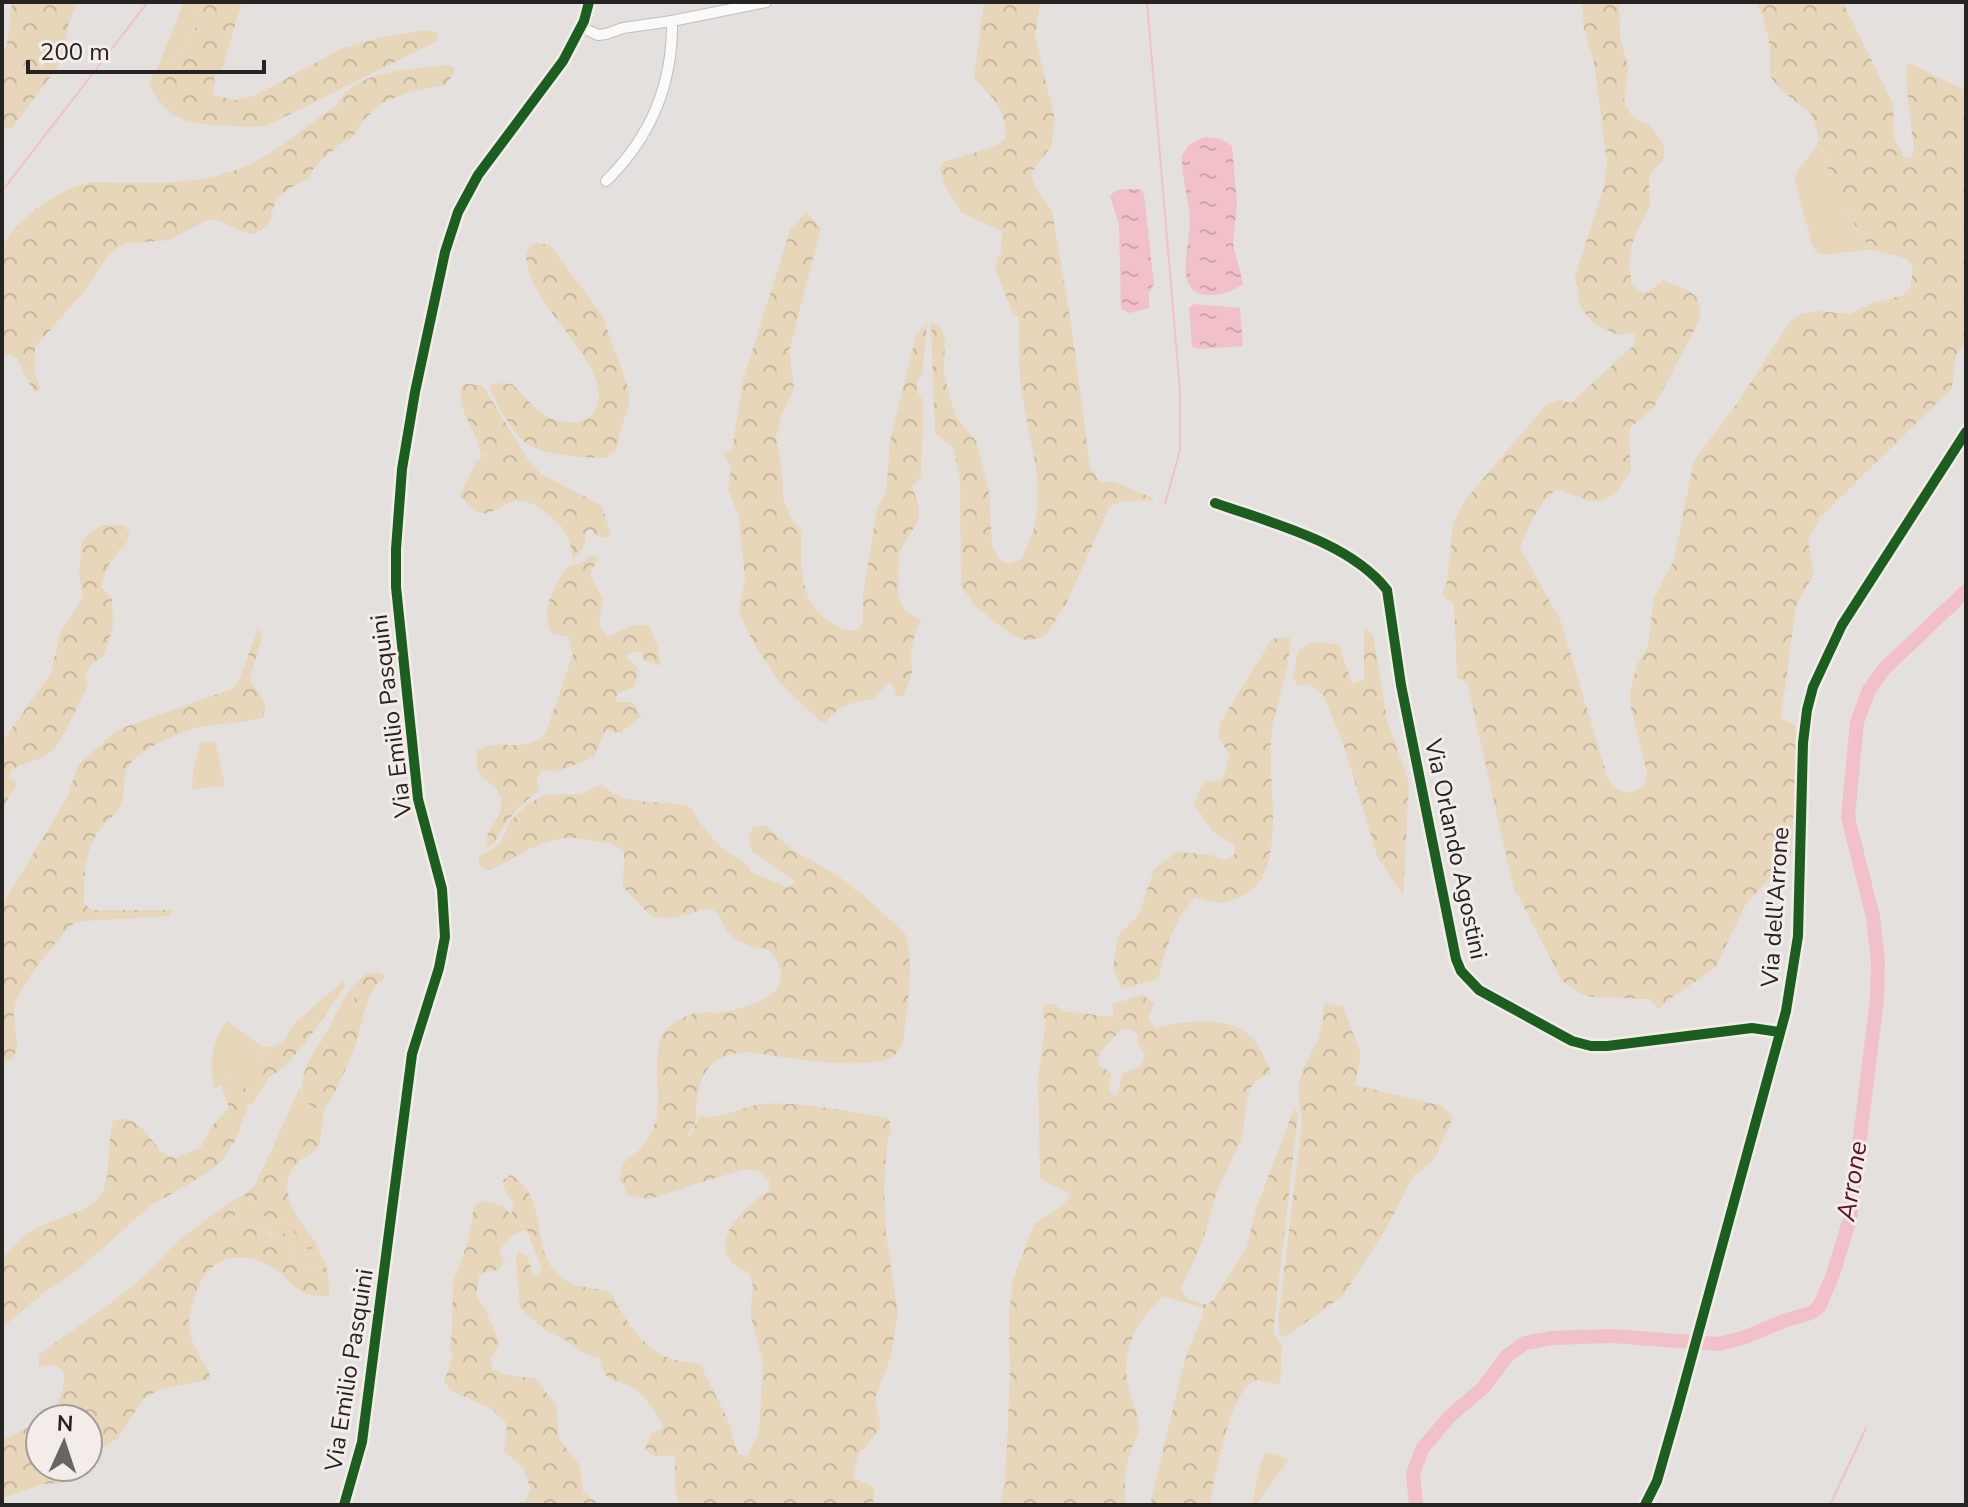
<svg xmlns="http://www.w3.org/2000/svg" width="1968" height="1507" viewBox="0 0 1968 1507" font-family="'Nunito Sans',sans-serif">
  <style>
    .grass { fill: #e7d6b9 }
    .forest { fill: url(#forest-crowns); fill-rule: evenodd }
    .water { fill: url(#water-ripples) }
    .lines { fill: none; stroke-linecap: round; stroke-linejoin: round }
    .stream { stroke: #f1c0c9; stroke-width: 2 }
    .river { stroke: #f1c0c9; stroke-width: 14 }
    .minor-casing { stroke: #c1bebc; stroke-width: 12 }
    .minor { stroke: #fbfafa; stroke-width: 10 }
    .cycleway-casing { stroke: #f3ece9; stroke-width: 15 }
    .cycleway { stroke: #1b5e20; stroke-width: 10 }
    .labels { text-anchor: middle; dominant-baseline: central; stroke-width: 6; stroke-linejoin: round; paint-order: stroke }
    .street-label { font-size: 24px; fill: #262423; stroke: #f3ece9 }
    .water-label { font-size: 26px; font-style: italic; fill: #5c0f2a; stroke: #f3ece9 }
  </style>
  <defs>
    <pattern id="forest-crowns" width="20" height="18" patternUnits="userSpaceOnUse" patternTransform="scale(2)"><rect width="20" height="18" fill="#e7d6b9"/><path d="M2 6a3 3 0 1 1 6 0M12 15a3 3 0 1 1 6 0" fill="none" stroke="#c6b89f"/></pattern>
    <pattern id="water-ripples" width="26" height="14" patternUnits="userSpaceOnUse" patternTransform="scale(2)"><rect width="26" height="14" fill="#f1c0c9"/><path d="M2 4q2-2 4 0t4 0M15 11q2-2 4 0t4 0" fill="none" stroke="#cea5ac"/></pattern>
  </defs>
  <rect width="100%" height="100%" fill="#e4e0de"/>
  <g class="grass">
    <path d="M182,7L198,8L201,18L189,40L168,63L159,64Z"/>
    <path d="M1819,139C1831,178 1843,219 1872,249L1823,255L1817,253L1812,245L1795,179C1798,163 1814,156 1819,139Z"/>
    <path d="M215,741L225,786L192,789L193,771L200,745L202,742Z"/>
    <path d="M363,977C347,1003 365,1030 324,1036C337,1016 343,992 363,977Z"/>
    <path d="M227,1021L262,1047H274L256,1058L263,1078L269,1077L250,1107L249,1092L230,1077H222L221,1085L215,1088C208,1063 211,1042 227,1021Z"/>
    <path d="M300,1087L304,1101L315,1108L324,1109L320,1143L308,1133L273,1147Z"/>
    <path d="M244,1195L264,1216L280,1220L293,1228L302,1245L314,1248L316,1243L327,1268L305,1269L288,1255L289,1241L259,1228H243L227,1204Z"/>
    <path d="M1265,1452L1289,1459L1256,1505H1252L1259,1469Z"/>
  </g>
  <g class="forest">
    <path d="M12,2H78L69,22L60,64L11,129H2V54L7,45Z"/>
    <path d="M184,2H242L221,73L215,76L213,95L236,100L256,95L343,48L383,37L427,30L437,34V41L268,125C256,128 247,127 236,126C197,124 167,125 149,84L159,64L168,63L189,40L201,18L198,8L182,7Z"/>
    <path d="M984,2H1040L1035,37L1055,120L1051,146L1031,173L1036,189L1052,211L1071,322L1090,468L1100,482H1114L1153,498L1152,501H1124L1110,506L1066,604L1046,635L1029,641L1014,636L976,607L961,586L960,478L953,448L935,433L931,322L942,329L945,340L944,374L955,416L976,441L989,491L992,546L999,559L1007,564L1020,560C1056,502 1028,447 1021,386C1018,364 1020,340 1019,318L1012,312L995,268L1001,252L1002,231L962,213L943,182L940,169L944,162L996,146L1006,138C1006,107 993,99 974,78Z"/>
    <path d="M1582,2H1619L1620,37L1628,66L1624,100L1629,112L1637,120L1649,124L1663,143L1665,151L1663,161L1653,170L1649,179L1650,206L1633,241L1629,267L1632,284L1637,290L1645,293L1663,281C1688,290 1704,291 1699,321L1654,407L1631,427L1629,433L1631,471L1615,494L1604,500L1589,501L1557,489C1539,501 1527,529 1520,549L1560,619L1608,779C1617,794 1630,796 1644,786L1647,772L1631,708L1630,693L1637,665L1648,646L1654,598L1674,560L1694,460L1736,405L1790,322L1801,314L1816,311L1850,314L1870,304L1903,295L1910,288L1913,268L1907,259L1872,249L1864,240L1836,195L1812,115L1780,89L1770,76V45L1762,13L1755,2H1843L1893,104L1894,137L1904,157L1911,158L1914,149L1906,82L1907,62L1966,91V341L1956,355L1952,388L1820,518L1808,540L1814,573L1796,606L1781,718L1796,726L1797,759L1791,855L1746,904L1715,968L1667,1001L1659,1010L1649,999L1593,997L1581,994L1562,981L1513,886L1467,682L1457,678L1454,604L1442,595L1447,582L1453,524L1465,500L1547,404L1559,400L1571,403L1634,345L1636,332L1618,335L1592,322L1580,306L1575,276L1604,187L1607,163L1594,62L1584,29Z"/>
    <path d="M447,65L454,68V73L445,85L409,92L382,103L362,121L352,138L338,145L313,169L308,179L290,188L276,199L270,221L262,230L253,234L246,233L215,219L205,221L170,240L128,243L116,248L107,257L85,290L35,347L34,372L40,387L38,392L33,390L17,359L10,354L2,356V249C12,221 64,185 93,182C149,184 212,187 262,158C288,143 312,122 337,105C355,69 411,70 447,65Z"/>
    <path d="M806,212L821,228L789,351L794,389L782,414L776,436L782,468L783,498L792,520L801,530C801,563 798,602 829,621C840,628 844,632 858,630L863,622V595L877,508L886,493L890,441L916,335L927,323L922,375L917,382V391L923,401L921,478L912,486L919,506V519L899,552L898,597L906,612L921,620L915,633L910,659L913,669L904,696H897L894,687L889,682L874,699C855,701 837,706 826,722L820,721L780,683L753,642L739,613L745,579L739,517L728,489L731,469L723,453L732,450L743,381L790,230Z"/>
    <path d="M535,243L550,245L603,317L628,388L629,403L615,451L606,458C583,457 545,457 525,442C509,429 499,407 490,389L493,383L512,384C523,394 535,411 548,417C567,426 592,426 598,403C608,357 523,304 526,251Z"/>
    <path d="M463,383L483,386L528,460L541,474L601,505L611,533L607,538L597,536L590,529L585,532V546L573,559C571,553 571,546 569,541C563,524 534,497 515,501C505,503 490,516 480,513C473,510 465,501 460,496L475,463L481,458C481,432 452,409 463,383Z"/>
    <path d="M114,524L125,526L129,531V539L109,564L101,587L112,598L113,627L103,657L92,664L85,675L88,686C78,702 63,744 49,753C37,762 19,763 9,772V779L18,782L2,808V742L51,673L60,634L83,596L79,572L82,541L90,532L104,525Z"/>
    <path d="M592,555L598,557L590,576L603,598L599,625L607,637L634,625H649L658,647L660,665L645,661L640,651L626,654L627,658L638,668L635,686L617,694L616,702H633L641,716L621,733L606,730L594,757L557,772L544,769L537,777L539,791C517,806 505,822 493,845L487,847C483,831 501,820 501,805C502,779 469,784 478,750C501,737 521,755 545,735L573,654L568,637L552,633C539,610 554,589 566,568L583,562Z"/>
    <path d="M258,628L262,639L249,679L265,702L264,717C246,723 229,723 210,725C188,728 139,748 128,767C121,780 127,797 119,809C112,819 100,826 95,837C84,857 84,882 84,904L92,910H173L169,916L79,921L70,926C56,942 20,986 15,1004C9,1025 30,1055 2,1064V905L67,798L78,765L117,730L234,688L241,675Z"/>
    <path d="M1364,628L1373,635L1387,720L1409,783L1403,896L1377,856L1344,746L1324,696L1309,684L1297,685L1293,678L1298,651L1311,642L1339,644L1352,684L1364,680Z"/>
    <path d="M1290,637C1291,673 1274,704 1271,740C1267,784 1291,880 1237,898C1231,900 1225,903 1219,903C1211,902 1203,899 1195,897C1173,922 1166,948 1158,979L1122,989L1113,970L1118,936L1139,914L1154,869L1177,852L1211,855L1225,860L1235,854V845L1213,832L1194,806L1199,790L1206,782L1222,780L1230,756L1219,738L1220,723L1272,639Z"/>
    <path d="M601,784C628,809 659,798 691,807C700,824 712,840 727,852C737,859 746,861 751,872L787,887L796,882L752,851L749,840L752,828L767,825C786,850 812,860 838,876C862,892 883,914 905,933C916,966 906,1008 903,1042C901,1048 898,1053 892,1057C864,1072 780,1056 747,1052C712,1055 700,1069 696,1105C696,1111 697,1118 695,1124C693,1127 690,1130 688,1134L690,1136L700,1116C723,1121 741,1106 762,1104C803,1101 848,1112 889,1118L891,1129L887,1144L884,1188L886,1234L898,1314L890,1359L875,1398L881,1427L859,1454L853,1478L874,1487L873,1505H680L675,1491V1455L656,1457L645,1449L651,1434L663,1428C657,1413 650,1401 636,1390C620,1377 605,1389 600,1358L580,1352L567,1341L545,1330L520,1308L516,1257L519,1252L527,1256L534,1277L542,1270L527,1230C514,1232 506,1240 499,1252L505,1260L498,1270L488,1271L479,1276L476,1297L485,1309L500,1343L491,1359L492,1369L505,1375L534,1378L556,1404L559,1439L579,1464L583,1492L600,1505H511L525,1501L531,1489L523,1468L504,1451L507,1424L492,1409L452,1391L444,1382L453,1354L449,1348L452,1333L453,1282L468,1242L474,1207L482,1200L504,1206L511,1215L514,1205L504,1188L503,1180L511,1175C555,1203 524,1255 568,1282C579,1288 598,1288 611,1292C623,1317 641,1347 669,1358C678,1362 690,1362 700,1364L727,1418L738,1454L747,1457L759,1432L763,1361L750,1314L753,1286L750,1274C745,1271 737,1268 733,1264C708,1235 750,1205 769,1190V1180L759,1171L744,1169L649,1199L628,1195L620,1180C621,1174 621,1167 624,1162C627,1157 633,1155 638,1151C646,1144 654,1129 656,1119C662,1095 650,1046 666,1030C674,1022 687,1014 698,1013C704,1012 711,1013 717,1013C751,1009 806,991 769,950C754,948 733,942 725,928C721,920 720,912 710,909C704,907 698,911 692,913C650,925 652,916 623,887L624,853C616,844 609,843 596,841C562,833 543,841 513,858C503,864 495,870 484,870L479,863V857L500,844L510,821L527,805L544,795L583,794Z"/>
    <path d="M368,973H381L385,977C364,991 363,1023 355,1046C347,1067 337,1092 324,1109L315,1108L304,1101C297,1077 310,1057 324,1036C371,1029 341,991 368,973Z"/>
    <path d="M343,981L345,986C332,1005 288,1075 265,1078C259,1079 251,1074 246,1073L245,1066L284,1040L293,1025Z"/>
    <path d="M1142,995L1155,1003L1148,1019L1155,1028C1183,1021 1231,1014 1253,1039C1261,1049 1266,1062 1272,1073L1257,1079L1249,1090L1241,1140L1217,1191L1202,1243L1181,1288L1187,1299L1207,1305L1214,1299L1246,1249L1257,1206L1294,1109L1298,1114L1273,1332L1282,1346L1280,1384C1272,1384 1262,1379 1255,1381C1230,1388 1214,1481 1210,1505H1150L1180,1379L1188,1350L1203,1316V1308L1164,1296C1137,1318 1119,1354 1129,1389C1133,1403 1140,1417 1138,1432C1136,1440 1131,1448 1129,1455C1124,1472 1125,1488 1125,1505H1000L1005,1484L1010,1378L1009,1313L1013,1280L1034,1224L1062,1206L1071,1194L1040,1179L1038,1079L1046,1021L1042,1013L1044,1005L1055,1004L1062,1011L1113,1017V1004ZM1123,1028L1137,1033L1138,1044L1145,1054L1141,1066L1122,1074L1117,1096L1109,1092L1111,1073L1097,1064L1101,1051Z"/>
    <path d="M1325,1003L1343,1007L1361,1054L1355,1085L1442,1106L1453,1117L1434,1160L1413,1177L1387,1227L1343,1296L1285,1337L1281,1335L1278,1323L1302,1121L1298,1089L1303,1069L1319,1038Z"/>
    <path d="M222,1077C234,1077 248,1087 251,1099L235,1141L220,1163L209,1172L150,1206L78,1270L42,1294L2,1328V1258C12,1248 23,1236 35,1229C55,1217 96,1212 104,1189C111,1167 107,1143 113,1121C135,1109 151,1142 165,1155L177,1157L201,1147L211,1127L229,1108L221,1085Z"/>
    <path d="M308,1132L320,1143C314,1154 305,1155 297,1163C273,1189 299,1222 316,1243L314,1248L308,1249L302,1245L292,1228L280,1220L264,1216L244,1195L254,1186L273,1147Z"/>
    <path d="M227,1204L235,1208V1218L243,1228H259L272,1236L285,1233L289,1241L288,1255L305,1269L327,1268L330,1297C322,1296 312,1296 305,1293C293,1288 286,1277 276,1270C246,1250 212,1253 198,1288C181,1331 190,1336 210,1375L209,1380L161,1389L144,1398L118,1438L88,1459V1419H44C59,1404 64,1394 64,1372L54,1364L39,1367V1355L136,1284L177,1242Z"/>
    <path d="M40,1422V1467H80L63,1483L43,1484L2,1498V1440Z"/>
  </g>
  <g class="water">
    <path d="M1204,137L1221,139L1232,146L1237,204L1233,244L1243,284C1231,292 1222,295 1208,295C1172,293 1190,247 1190,223C1190,200 1181,178 1182,155L1190,144Z"/>
    <path d="M1140,189L1144,194L1154,284L1149,293V308L1129,313L1121,309L1119,224L1110,196L1116,190Z"/>
    <path d="M1194,304L1240,308L1243,346L1198,349L1192,346L1189,308Z"/>
  </g>
  <g class="lines">
    <g class="stream">
      <path d="M1147,2L1180,391V450L1165,504"/>
      <path d="M2,191L148,2"/>
      <path d="M1830,1505L1866,1428"/>
    </g>
    <path class="river" d="M1416,1505L1413,1474L1422,1449L1450,1416L1483,1388L1507,1356L1525,1343L1552,1338L1612,1336L1718,1344L1743,1338L1786,1320L1811,1313L1819,1307L1832,1277L1850,1219L1877,999L1878,960L1873,917L1848,817L1857,722L1869,690L1884,669L1966,591"/>
    <g class="minor-casing">
      <g id="minor">
        <path d="M581,27L598,35L606,34L623,28L672,21L766,2"/>
        <path d="M606,181C651,137 673,84 672,21"/>
        <path d="M1215,503C1271,523 1350,542 1387,590L1401,685L1456,959L1461,971L1479,990L1572,1041L1591,1046H1607L1752,1028L1780,1032"/>
        <path d="M344,1505L362,1442L412,1054L439,968L445,937L442,889L418,799L396,587V549L402,469L415,392L445,252L458,212L478,175L563,61L584,21L589,2"/>
        <path d="M1645,1505L1657,1481L1677,1411L1786,1011L1798,936L1803,743L1807,710L1813,687L1842,625L1966,432"/>
      </g>
    </g>
    <use href="#minor" class="minor"/>
    <g class="cycleway-casing">
      <g id="cycleway">
        <path d="M1215,503C1271,523 1350,542 1387,590L1401,685L1456,959L1461,971L1479,990L1572,1041L1591,1046H1607L1752,1028L1780,1032"/>
        <path d="M344,1505L362,1442L412,1054L439,968L445,937L442,889L418,799L396,587V549L402,469L415,392L445,252L458,212L478,175L563,61L584,21L589,2"/>
        <path d="M1645,1505L1657,1481L1677,1411L1786,1011L1798,936L1803,743L1807,710L1813,687L1842,625L1966,432"/>
      </g>
    </g>
    <use href="#cycleway" class="cycleway"/>
  </g>
  <g class="labels">
    <g class="street-label">
      <text transform="translate(391 716) rotate(-97)">Via Emilio Pasquini</text>
      <text transform="translate(1456 849) rotate(78)">Via Orlando Agostini</text>
      <text transform="translate(1775 907) rotate(-86)">Via dell'Arrone</text>
      <text transform="translate(349 1370) rotate(-81)">Via Emilio Pasquini</text>
    </g>
    <g class="water-label">
      <text transform="translate(1852 1181) rotate(-81)">Arrone</text>
    </g>
  </g>
  <rect width="1968" height="1507" fill="none" stroke="#262423" stroke-width="8"/>
  <g transform="translate(64 1443) rotate(3)"><circle r="38" fill="#f3ece9" stroke="#a19c9a" stroke-width="2"/>
  <path d="M0-6L14 30L0 20L-14 30Z" fill="#686664"/>
  <text y="-12" font-size="22" font-weight="bold" text-anchor="middle" fill="#262423">N</text>
  </g>
  <path d="M28 60v12h236v-12" fill="none" stroke="#262423" stroke-width="4"/>
  <text x="40" y="60" font-size="24" fill="#262423" stroke="#f3ece9" stroke-width="6" paint-order="stroke">200 m</text>
</svg>
